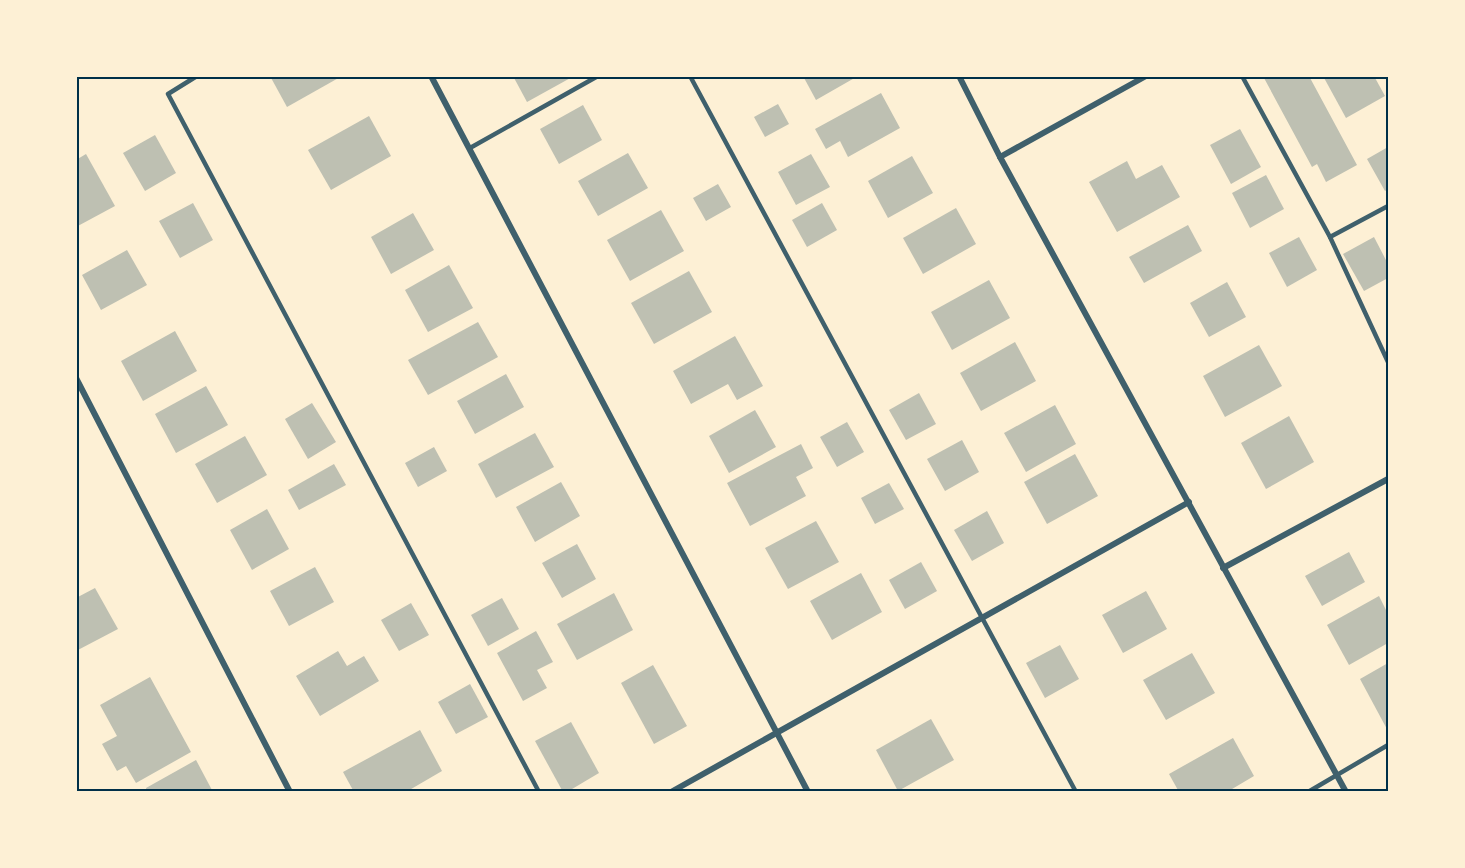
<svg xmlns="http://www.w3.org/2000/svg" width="1465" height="868" viewBox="0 0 1465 868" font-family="'Varela Round',sans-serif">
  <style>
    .building { fill: #bec0b2 }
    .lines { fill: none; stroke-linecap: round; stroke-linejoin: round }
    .service { stroke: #3f606c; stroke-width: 4.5 }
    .minor { stroke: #3f606c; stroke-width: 6 }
    .neatline { fill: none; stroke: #003049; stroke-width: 2 }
  </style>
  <rect width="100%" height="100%" fill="#fdf0d5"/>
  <g class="building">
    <path d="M270,76H342L287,107Z"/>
    <path d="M513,76H574L527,102Z"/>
    <path d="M803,76H858L816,100Z"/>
    <path d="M1268,76H1309L1357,165L1326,182L1317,164L1312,167L1264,78Z"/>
    <path d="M1323,76H1374L1385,96L1346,118Z"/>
    <path d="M881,93L900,128L848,157L840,141L826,149L815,129Z"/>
    <path d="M778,104L789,124L765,137L754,117Z"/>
    <path d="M583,105L602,140L559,164L540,129Z"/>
    <path d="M369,116L391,156L331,190L308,150Z"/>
    <path d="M1240,129L1261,167L1231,184L1210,145Z"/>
    <path d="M155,135L176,173L145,191L123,153Z"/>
    <path d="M1388,147V189L1385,191L1367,159Z"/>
    <path d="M628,153L648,188L598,216L578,181Z"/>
    <path d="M86,154L115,206L76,227V160Z"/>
    <path d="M811,154L830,187L796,205L778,172Z"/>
    <path d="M912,156L933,193L888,218L868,181Z"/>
    <path d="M1127,161L1136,179L1162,165L1180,197L1117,232L1089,182Z"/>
    <path d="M1266,175L1284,209L1250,228L1232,193Z"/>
    <path d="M718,184L731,207L706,221L693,198Z"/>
    <path d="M193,203L213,240L180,258L159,221Z"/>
    <path d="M822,203L837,230L807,247L792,220Z"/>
    <path d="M956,208L976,244L923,274L903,238Z"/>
    <path d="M661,210L684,251L630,281L607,240Z"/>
    <path d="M413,213L434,250L391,274L371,237Z"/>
    <path d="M1188,225L1202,251L1144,283L1129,257Z"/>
    <path d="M1299,237L1317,270L1287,287L1269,253Z"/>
    <path d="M1374,237L1388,264V278L1364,291L1343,254Z"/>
    <path d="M127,250L147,285L101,310L82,275Z"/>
    <path d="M449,265L473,308L428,332L405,290Z"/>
    <path d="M689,271L712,312L654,344L631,303Z"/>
    <path d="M989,280L1010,318L952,350L931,312Z"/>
    <path d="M1227,282L1246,317L1209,337L1190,303Z"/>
    <path d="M478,322L498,357L428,395L408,360Z"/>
    <path d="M175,331L197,371L143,401L121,361Z"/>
    <path d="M735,336L763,386L737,400L728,384L691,404L673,371Z"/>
    <path d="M1015,342L1036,381L981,411L960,373Z"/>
    <path d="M1259,345L1282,386L1225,417L1203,376Z"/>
    <path d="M506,374L524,407L475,434L457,401Z"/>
    <path d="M206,386L228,425L176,453L155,414Z"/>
    <path d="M919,393L936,424L906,440L889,410Z"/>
    <path d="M312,403L336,442L308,459L285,419Z"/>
    <path d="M1055,405L1076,444L1026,472L1004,433Z"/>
    <path d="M755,410L776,447L729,473L709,436Z"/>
    <path d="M1289,416L1314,462L1266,489L1241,443Z"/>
    <path d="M847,422L864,452L837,467L820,437Z"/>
    <path d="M535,433L554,467L496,498L478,464Z"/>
    <path d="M245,436L267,475L217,503L195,464Z"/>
    <path d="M962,440L979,472L945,491L927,459Z"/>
    <path d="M801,444L813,468L796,477L806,496L750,526L727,483Z"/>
    <path d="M434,447L447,471L418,487L405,463Z"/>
    <path d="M1075,454L1098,496L1047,524L1024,482Z"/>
    <path d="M334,464L346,485L299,510L288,490Z"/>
    <path d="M561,482L580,516L535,542L516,507Z"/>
    <path d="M889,483L904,509L875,524L861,498Z"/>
    <path d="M267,509L289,549L252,570L230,530Z"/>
    <path d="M987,511L1004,543L972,561L954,530Z"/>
    <path d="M816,521L839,562L788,589L765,548Z"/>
    <path d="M577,544L596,579L562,598L542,563Z"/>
    <path d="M1349,552L1365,582L1322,606L1305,576Z"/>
    <path d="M921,562L937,591L905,609L889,580Z"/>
    <path d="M315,567L334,602L289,626L270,591Z"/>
    <path d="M861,573L882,612L832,640L810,601Z"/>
    <path d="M95,588L118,629L76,651V598Z"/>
    <path d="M1146,591L1167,629L1123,653L1102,615Z"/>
    <path d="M614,593L633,630L577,660L557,624Z"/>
    <path d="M1379,596L1388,614V643L1349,665L1327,625Z"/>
    <path d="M502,598L519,629L488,646L471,615Z"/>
    <path d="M411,603L429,635L399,651L381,620Z"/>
    <path d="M536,631L553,662L537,670L547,688L523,701L497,653Z"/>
    <path d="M1060,645L1079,679L1045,698L1026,663Z"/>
    <path d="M338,651L347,666L364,656L379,681L320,716L296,676Z"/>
    <path d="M1192,653L1215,693L1166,720L1143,680Z"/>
    <path d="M1388,663V731L1360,679Z"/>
    <path d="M653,665L687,726L654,744L621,683Z"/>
    <path d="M150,677L191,752L136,783L126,766L117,771L102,744L117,736L100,705Z"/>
    <path d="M470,684L488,717L456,734L438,702Z"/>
    <path d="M931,719L954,760L898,791L876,750Z"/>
    <path d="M571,722L599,773L567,792H563L535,741Z"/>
    <path d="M420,730L442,771L406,792H354L343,772Z"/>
    <path d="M1233,738L1254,776L1227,792H1179L1169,774Z"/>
    <path d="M196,760L213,792H147L146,788Z"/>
  </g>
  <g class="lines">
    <g class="service">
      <path d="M197,76L168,94L539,792"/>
      <path d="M690,76L1076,792"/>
      <path d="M1242,76L1330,237L1388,362"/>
      <path d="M470,148L598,76"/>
      <path d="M1330,237L1388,206"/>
      <path d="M1308,792L1388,745"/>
    </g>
    <g class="minor">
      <path d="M431,76L808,792"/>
      <path d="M959,76L1000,157L1346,792"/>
      <path d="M1000,157L1146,76"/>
      <path d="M76,378L290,792"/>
      <path d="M1223,568L1388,479"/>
      <path d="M671,792L1189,502"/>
    </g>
  </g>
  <rect width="1465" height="868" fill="none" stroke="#fdf0d5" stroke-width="156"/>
  <rect x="78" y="78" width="1309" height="712" class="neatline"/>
</svg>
